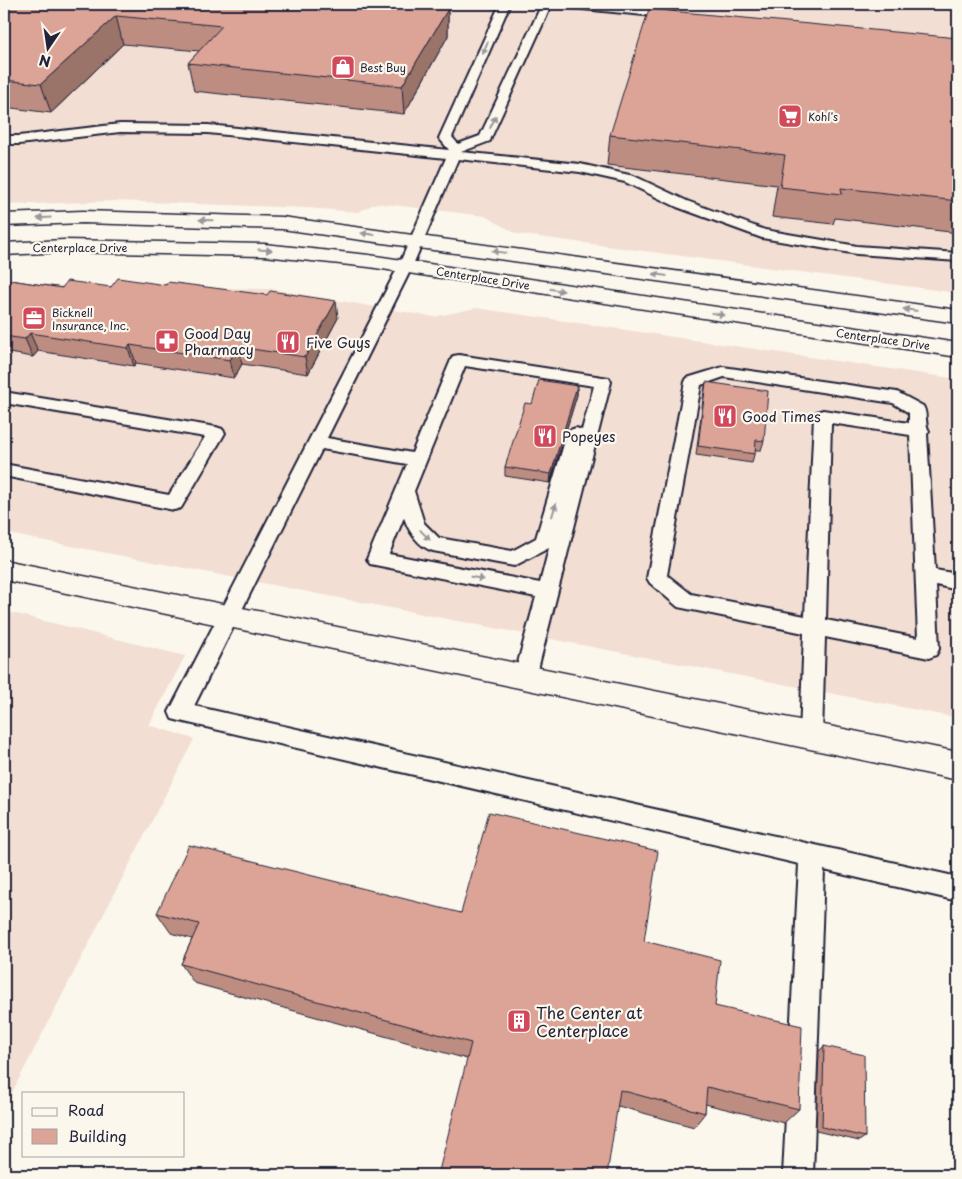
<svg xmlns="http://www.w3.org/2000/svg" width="962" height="1179" viewBox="0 0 962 1179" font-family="'Playpen Sans',sans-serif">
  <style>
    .built { fill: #f2ded2 }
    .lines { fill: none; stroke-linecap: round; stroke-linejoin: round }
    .service-casing { stroke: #22223b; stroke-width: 4 }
    .minor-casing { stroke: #22223b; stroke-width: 3 }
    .tertiary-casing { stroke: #22223b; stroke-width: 3 }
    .service { fill: #fbf7ec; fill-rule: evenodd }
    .minor { fill: #fbf7ec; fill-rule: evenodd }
    .tertiary { fill: #fbf7ec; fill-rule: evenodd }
    .wall { fill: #bd8d81; stroke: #22223b }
    .shaded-wall { fill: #9a7369; stroke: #22223b }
    .building { fill: #dca496; stroke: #22223b }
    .oneway { fill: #99979c }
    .labels { text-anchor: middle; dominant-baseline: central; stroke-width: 4.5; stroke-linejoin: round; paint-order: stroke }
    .far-poi-label { font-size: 11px; fill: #22223b; stroke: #fbf7ec; text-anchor: start }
    .far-street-label { font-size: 11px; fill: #22223b; stroke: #fbf7ec }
    .poi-label { font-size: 14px; fill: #22223b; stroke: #fbf7ec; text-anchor: start }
    .near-poi-label { font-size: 16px; fill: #22223b; stroke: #fbf7ec; text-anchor: start }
  </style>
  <rect width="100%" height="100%" fill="#fbf7ec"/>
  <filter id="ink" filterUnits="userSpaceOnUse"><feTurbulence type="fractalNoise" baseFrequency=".02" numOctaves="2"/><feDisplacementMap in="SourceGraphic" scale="10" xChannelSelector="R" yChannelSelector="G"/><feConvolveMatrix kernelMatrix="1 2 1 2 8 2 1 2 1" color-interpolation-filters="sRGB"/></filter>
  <g filter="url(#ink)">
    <g class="built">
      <path d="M4,4H958V293L517,234L485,216L376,203L358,212L307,208L115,201L4,205Z"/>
      <path d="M4,285L271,289L434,317L476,308L958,379V718L4,533Z"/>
      <path d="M4,611L185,656L149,725L194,739L4,1108Z"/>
    </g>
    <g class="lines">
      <g class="service-casing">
        <g id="service">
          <path d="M500,4H510L452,137L458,144L480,136L542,4H587L675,12L680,15L675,18L551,6L491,138L490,141L461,152L580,164L634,176L687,201L765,230L857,246L958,253V261L857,254L762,238L677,207L625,182L580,172L458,159L412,267L327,438L412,453L451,360L453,356L459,355L609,378L611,382L536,677L533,683L525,686L517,683L514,677L536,597L370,564L367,559L407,464L322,449L194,706L958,877V901L824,870L813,1175H783L799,864L180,721L172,719L169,712L398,267L446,158L208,133L120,132L19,144H4V136H19L120,124L208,125L449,150L439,138ZM465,366L594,386L582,430L576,428L570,430L567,434L536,538L512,551L439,538L424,523L414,491ZM404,517C408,531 419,547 433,551L514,566L549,548L540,583L389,554Z"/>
          <path d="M723,367L897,392L923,406C928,414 924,423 929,431L927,434L935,570L958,574V590L936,585L939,649L936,655L929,658L825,637L822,735L819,742L811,745L803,742L800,735L804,633L678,607L650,583L647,578L685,382L687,378ZM724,377L893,403L909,413V423L823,410L817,412L814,416L805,616L691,594L667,575L701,385ZM831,423L910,435L918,638L826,620Z"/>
          <path d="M4,392L216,427L222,429L225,433L181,508L174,510L4,476V464L169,495L205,437L4,403Z"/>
        </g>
      </g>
      <g class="minor-casing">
        <path id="minor" d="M4,560L958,752V780L4,580Z"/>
      </g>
      <g class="tertiary-casing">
        <g id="tertiary">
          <path d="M83,211L282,217L958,310V323L282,229L83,223L4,226V214Z"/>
          <path d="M64,240L264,244L369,255L958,343V357L369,267L264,256L64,252L4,255V243Z"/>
        </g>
      </g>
      <use href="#service" class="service"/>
      <use href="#minor" class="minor"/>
      <use href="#tertiary" class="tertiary"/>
    </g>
    <g class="wall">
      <path d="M4,4L448,9V36L404,114L194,91L188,63L199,51L123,44L51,113L4,107Z"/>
      <path d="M958,38V233L835,218L833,224L772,217L777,185L607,165L610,135Z"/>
      <path d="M4,279L62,288L111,287L166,285L338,318L308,374L242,364L234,378L136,363L134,366L38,351L33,357L4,352Z"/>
      <path d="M706,382L764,441L761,450H755L752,463L696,455L704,391Z"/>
      <path d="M577,386V395L550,483L505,476V467L532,404Z"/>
      <path d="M157,913H461L644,941L715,1006L799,1109L784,1123L705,1104V1113L694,1127L618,1106L467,1059L194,983L181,964L192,939L171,933Z"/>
      <path d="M824,1046L865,1137L859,1141L816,1131L819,1051Z"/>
    </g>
    <g class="shaded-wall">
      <path d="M448,9V36L404,114L402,86Z"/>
      <path d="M116,16L123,44L51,113L41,84Z"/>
      <path d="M336,301L338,318L308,374L305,357Z"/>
      <path d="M30,333L38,351L33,357L25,339Z"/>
      <path d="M130,345L136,363L134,366L128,348Z"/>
      <path d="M238,347L242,364L234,378L230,360Z"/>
      <path d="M577,386V395L550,483L551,474Z"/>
    </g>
    <g class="building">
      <path d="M4,4H391L448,9L402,86L188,63L222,26L116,16L41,84L4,80Z"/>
      <path d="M649,9L958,38V201L841,188L842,194L780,187L785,155L610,135Z"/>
      <path d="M118,278L166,285L168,282L267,295L270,291L336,301L305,357L238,347L230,360L130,345L128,348L30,333L25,339L4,336V279L62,288L67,281L111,287Z"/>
      <path d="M539,380L577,386L551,474L505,467L525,403L532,404Z"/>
      <path d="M706,382L768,391L764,441L756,440L755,454L698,446Z"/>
      <path d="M489,812L658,851L644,941L720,960L715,1006L802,1026L799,1109L707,1087L705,1113L620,1090L607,1175H438L471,1043L181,964L199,924L157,913L189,845L461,913Z"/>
      <path d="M824,1046L864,1055L865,1137L822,1127Z"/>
    </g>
    <defs><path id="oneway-solid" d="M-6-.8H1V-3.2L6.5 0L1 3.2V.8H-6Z" transform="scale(1.25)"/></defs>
    <g class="oneway">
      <use href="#oneway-solid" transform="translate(485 48) rotate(114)"/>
      <use href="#oneway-solid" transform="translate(493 122) rotate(-65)"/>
      <use href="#oneway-solid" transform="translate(44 218) rotate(177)"/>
      <use href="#oneway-solid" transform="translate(206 220) rotate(-178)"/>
      <use href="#oneway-solid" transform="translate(368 234) rotate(-173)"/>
      <use href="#oneway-solid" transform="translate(265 250) rotate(4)"/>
      <use href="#oneway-solid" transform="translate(499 252) rotate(-172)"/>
      <use href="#oneway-solid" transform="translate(660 275) rotate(-172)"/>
      <use href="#oneway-solid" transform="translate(557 290) rotate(9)"/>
      <use href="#oneway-solid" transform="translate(910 310) rotate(-172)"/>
      <use href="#oneway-solid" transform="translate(718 314) rotate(9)"/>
      <use href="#oneway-solid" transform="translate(554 510) rotate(-73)"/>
      <use href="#oneway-solid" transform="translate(425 535) rotate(46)"/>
      <use href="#oneway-solid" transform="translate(477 578) rotate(11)"/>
    </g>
  </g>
  <defs>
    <g id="shop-square" transform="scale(1.25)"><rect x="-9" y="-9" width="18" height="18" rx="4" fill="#d1495b" stroke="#fbf7ec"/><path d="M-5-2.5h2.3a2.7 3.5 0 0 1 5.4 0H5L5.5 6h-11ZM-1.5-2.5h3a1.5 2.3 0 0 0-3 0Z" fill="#fff"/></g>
    <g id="supermarket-square" transform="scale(1.25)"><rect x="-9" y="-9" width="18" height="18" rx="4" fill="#d1495b" stroke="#fbf7ec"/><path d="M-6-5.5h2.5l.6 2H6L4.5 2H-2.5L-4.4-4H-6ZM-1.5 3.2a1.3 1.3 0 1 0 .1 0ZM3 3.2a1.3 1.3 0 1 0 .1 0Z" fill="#fff"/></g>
    <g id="office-square" transform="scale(1.25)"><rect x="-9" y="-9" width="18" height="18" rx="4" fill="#d1495b" stroke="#fbf7ec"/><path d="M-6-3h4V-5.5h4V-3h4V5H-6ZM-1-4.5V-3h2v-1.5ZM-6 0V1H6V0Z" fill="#fff"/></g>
    <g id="pharmacy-square" transform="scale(1.25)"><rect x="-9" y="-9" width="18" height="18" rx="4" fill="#d1495b" stroke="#fbf7ec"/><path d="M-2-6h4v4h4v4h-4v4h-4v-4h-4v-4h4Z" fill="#fff"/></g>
    <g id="restaurant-square" transform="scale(1.25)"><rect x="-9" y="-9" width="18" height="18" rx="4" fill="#d1495b" stroke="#fbf7ec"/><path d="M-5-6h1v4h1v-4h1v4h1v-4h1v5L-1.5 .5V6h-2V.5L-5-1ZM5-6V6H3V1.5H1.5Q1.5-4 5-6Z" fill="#fff"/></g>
    <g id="building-square" transform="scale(1.25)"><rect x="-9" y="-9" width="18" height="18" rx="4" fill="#d1495b" stroke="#fbf7ec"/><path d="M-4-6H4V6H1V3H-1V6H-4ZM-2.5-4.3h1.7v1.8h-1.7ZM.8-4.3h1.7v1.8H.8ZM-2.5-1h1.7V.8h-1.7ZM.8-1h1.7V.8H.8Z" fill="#fff"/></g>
  </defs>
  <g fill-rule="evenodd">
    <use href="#shop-square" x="343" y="67"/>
    <use href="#supermarket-square" x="790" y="116"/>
    <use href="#office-square" x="34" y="318"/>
    <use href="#pharmacy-square" x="167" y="341"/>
    <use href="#restaurant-square" x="288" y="342"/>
    <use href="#restaurant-square" x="725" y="416"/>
    <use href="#restaurant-square" x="545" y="436"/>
    <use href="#building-square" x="519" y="1021"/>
  </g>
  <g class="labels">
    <g class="far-poi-label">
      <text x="360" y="67">Best Buy</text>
      <text x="808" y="116">Kohl's</text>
      <text x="52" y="312">Bicknell<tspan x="52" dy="13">Insurance, Inc.</tspan></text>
    </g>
    <g class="far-street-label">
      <text x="80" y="247">Centerplace Drive</text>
      <text transform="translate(483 278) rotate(9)">Centerplace Drive</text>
      <text transform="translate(883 339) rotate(8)">Centerplace Drive</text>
    </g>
    <g class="poi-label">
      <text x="184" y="333">Good Day<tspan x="184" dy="16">Pharmacy</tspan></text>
      <text x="306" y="342">Five Guys</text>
      <text x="742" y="416">Good Times</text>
      <text x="562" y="436">Popeyes</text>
    </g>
    <g class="near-poi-label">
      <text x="536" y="1012">The Center at<tspan x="536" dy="18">Centerplace</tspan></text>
    </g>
  </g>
  <rect width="962" height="1179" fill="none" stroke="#fbf7ec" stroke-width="20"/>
  <rect x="10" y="10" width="942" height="1159" fill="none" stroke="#22223b" stroke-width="2" filter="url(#ink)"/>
  <rect x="22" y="1092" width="162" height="65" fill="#fbf7ec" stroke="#a4a2a5"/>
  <rect x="32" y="1108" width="25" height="8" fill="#fbf7ec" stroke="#a4a2a5"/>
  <text x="68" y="1116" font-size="15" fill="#22223b">Road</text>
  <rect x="32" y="1129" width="25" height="15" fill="#dca496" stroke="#a4a2a5"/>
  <text x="68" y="1142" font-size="15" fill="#22223b">Building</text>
  <g transform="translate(48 48) rotate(193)" stroke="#fbf7ec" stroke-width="4" paint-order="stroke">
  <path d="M0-4L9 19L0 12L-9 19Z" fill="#22223b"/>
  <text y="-8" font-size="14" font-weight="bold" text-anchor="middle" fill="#22223b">N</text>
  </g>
</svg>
